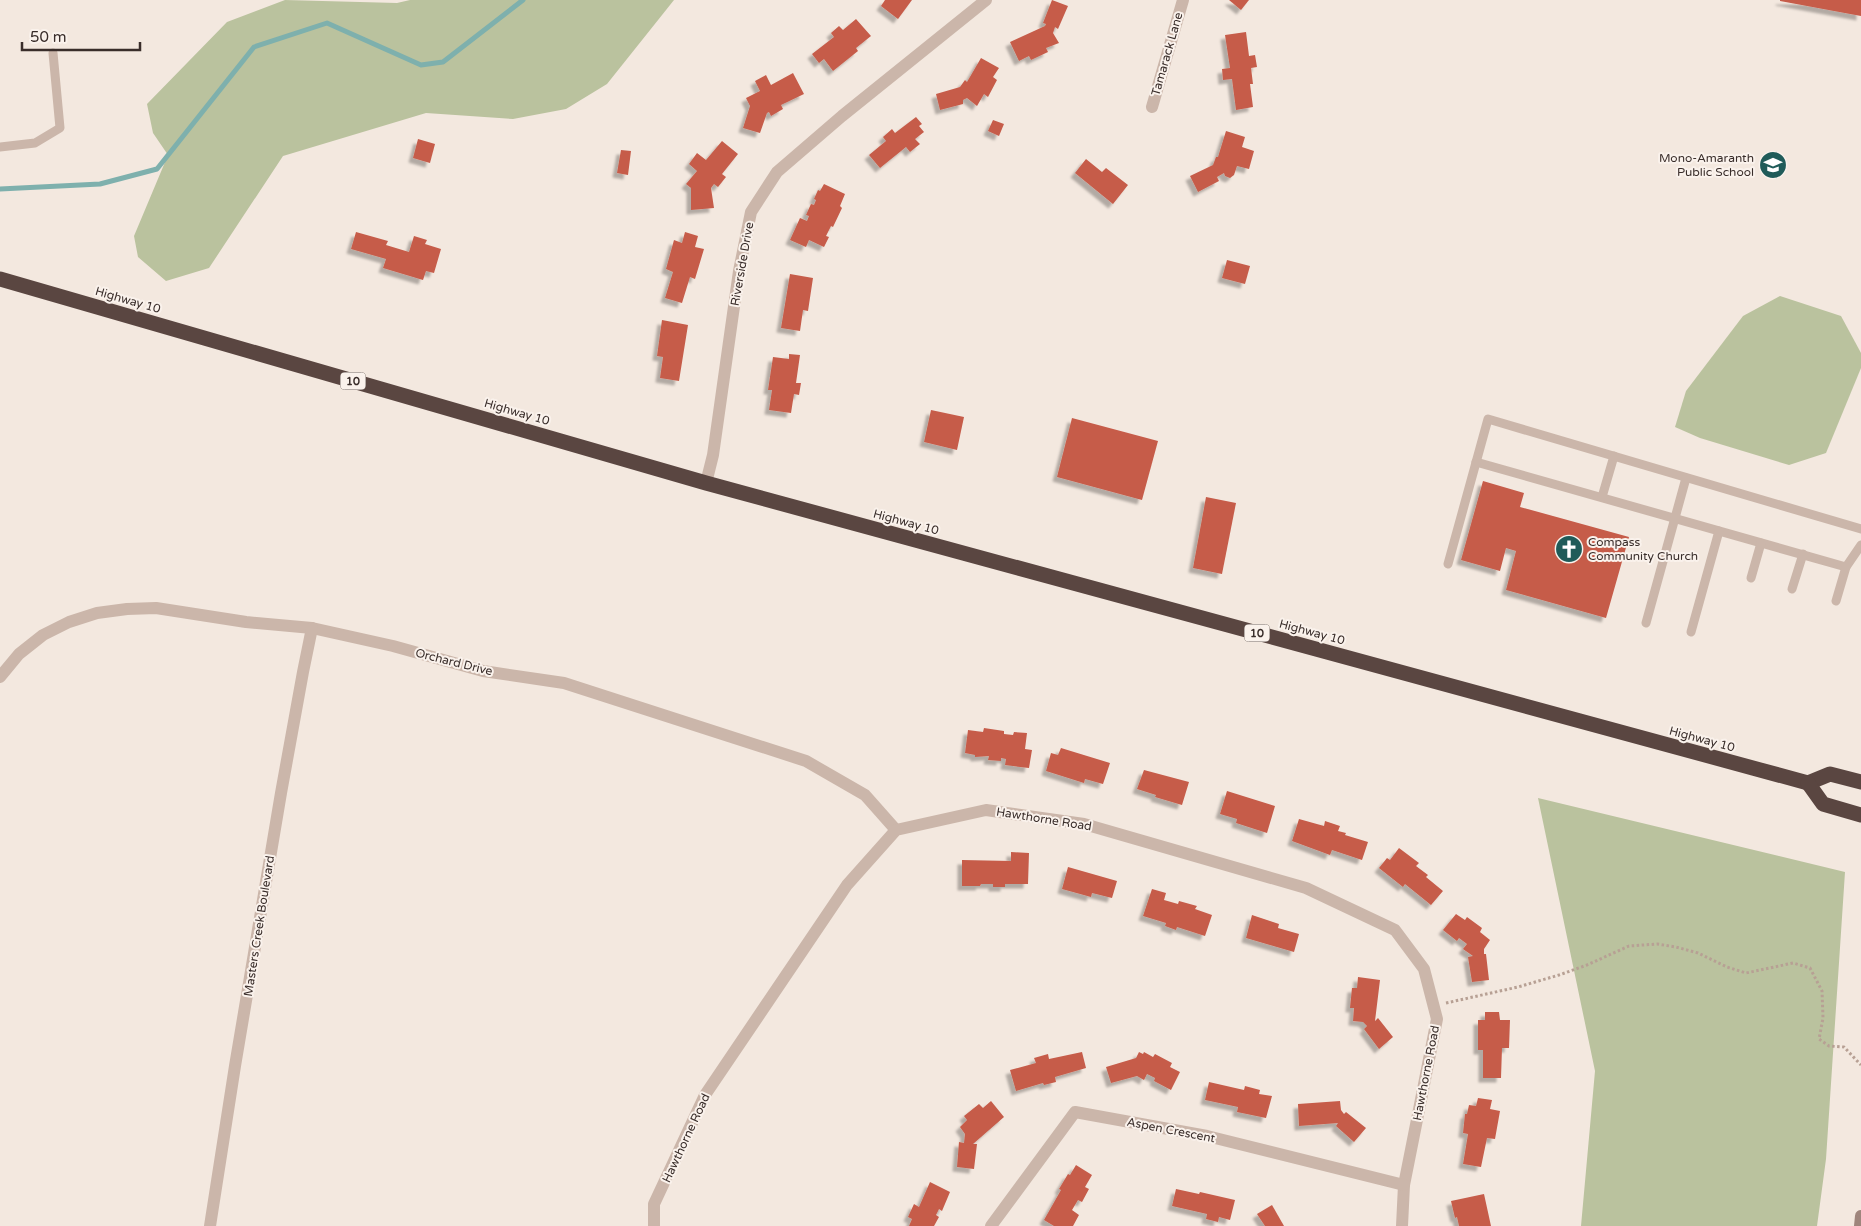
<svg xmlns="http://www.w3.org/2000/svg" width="1861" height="1226" viewBox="0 0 1861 1226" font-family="'Varela Round',sans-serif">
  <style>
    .green { fill: #bac29e }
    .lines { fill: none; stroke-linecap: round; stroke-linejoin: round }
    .stream { stroke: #7eb0ad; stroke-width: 5 }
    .building { fill: #c65c4a; filter: url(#shadow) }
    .path { stroke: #b7a094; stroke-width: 3; stroke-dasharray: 2.5 2.5; stroke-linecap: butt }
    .lane { stroke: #cbb6aa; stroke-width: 9 }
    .street { stroke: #cbb6aa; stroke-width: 12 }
    .secondary { stroke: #9f857c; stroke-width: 12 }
    .highway { stroke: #5a4641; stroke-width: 15 }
    .labels { text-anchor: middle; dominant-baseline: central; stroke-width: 4; stroke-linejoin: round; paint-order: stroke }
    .shield { fill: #faf2ec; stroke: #736864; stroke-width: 1 }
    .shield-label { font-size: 11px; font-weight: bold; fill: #392d2a }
    .street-label { font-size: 12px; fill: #392d2a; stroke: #faf2ec }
    .poi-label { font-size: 12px; fill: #392d2a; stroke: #faf2ec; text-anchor: end }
  </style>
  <defs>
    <filter id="shadow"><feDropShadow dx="-4.5" dy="4.5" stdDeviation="1" flood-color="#0004"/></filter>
  </defs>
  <rect width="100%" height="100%" fill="#f3e8df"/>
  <g class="green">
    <path d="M285,0L397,3L410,0H674L607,84L566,109L513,119L426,113L283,156L209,268L166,281L138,257L134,236L168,155L153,133L147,104L227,22Z"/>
    <path d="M1780,296L1841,316L1861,353V368L1826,453L1789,465L1700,438L1675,427L1686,391L1743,316Z"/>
    <path d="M1538,798L1845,872L1826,1159L1817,1226H1581L1595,1071Z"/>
  </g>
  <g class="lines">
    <path class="stream" d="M0,189L100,184L157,169L254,47L327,23L421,65L443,62L523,0"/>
  </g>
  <g class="building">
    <path d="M885,0H912L898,19L881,6Z"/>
    <path d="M1052,0L1068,6L1058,29L1055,27L1053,33L1059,43L1046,48L1048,52L1031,60L1029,56L1019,61L1010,42L1045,26L1046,24L1043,23Z"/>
    <path d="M1229,0H1249L1241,10Z"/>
    <path d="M1780,0H1861V16L1780,1Z"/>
    <path d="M856,19L871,36L856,48L858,51L833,71L824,59L819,63L812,54L834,37L831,33L839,26L843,30Z"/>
    <path d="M1246,32L1249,56L1255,55L1257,67L1251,68L1253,84H1250L1253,107L1236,110L1232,79L1223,80L1222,69L1230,68L1225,35Z"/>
    <path d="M981,58L999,68L993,77L997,80L988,97L984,94L977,106L967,98L963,100V104L940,110L936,94L960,87L965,80L967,82Z"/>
    <path d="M793,73L804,94L781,105L783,109L771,116L769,112L767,113L760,133L743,128L750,106L746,98L760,91L755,81L766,75L771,85Z"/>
    <path d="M916,117L922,124L919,126L924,132L915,139L920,144L910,152L906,147L880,168L869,155L886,141L883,137L892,129L895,133Z"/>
    <path d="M993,120L1004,124L999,136L988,131Z"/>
    <path d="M1226,131L1245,137L1242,147L1254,151L1249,169L1237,166L1234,175L1230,178L1225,176L1224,173L1217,177L1219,181L1198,192L1190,176L1213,165L1216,157H1218Z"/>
    <path d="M418,139L435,144L430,163L413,158Z"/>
    <path d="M722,141L738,154L722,174L726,177L718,187L714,184L711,188L714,208L691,210V188L686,184L697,171L689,164L697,153L706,160Z"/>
    <path d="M621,150L631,151L628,175L617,173Z"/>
    <path d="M1086,159L1102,172L1106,168L1128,185L1113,204L1075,173Z"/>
    <path d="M824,184L845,194L840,206L842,208L833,227L831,226L826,236L829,237L824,247L809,240L806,247L790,240L800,218L807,221L809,216L806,215L811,204L814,205L816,200L814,199L818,190L820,191Z"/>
    <path d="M356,232L388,241L386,245L409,252L414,236L427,240L425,244L441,249L434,273L426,271L423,280L383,268L386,259L351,249Z"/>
    <path d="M685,232L698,236L695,247L704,249L695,279L690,277L682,303L665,298L673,272L666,269L674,240L682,243Z"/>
    <path d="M1227,260L1250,266L1245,284L1222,278Z"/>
    <path d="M790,274L813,278L808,311L803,310L800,331L781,328Z"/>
    <path d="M662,320L688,325L679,381L660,378L663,357L657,356Z"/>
    <path d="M789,354L800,355L796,383H801L799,395L794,394L791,413L769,410L772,390H768L773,357L789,359Z"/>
    <path d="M931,410L964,417L957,450L924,442Z"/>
    <path d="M1072,418L1158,441L1142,500L1057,477Z"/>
    <path d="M1483,481L1524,493L1520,507L1629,537L1606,618L1506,590L1516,551L1506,548L1500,571L1461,560Z"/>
    <path d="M1206,497L1236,503L1222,574L1193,568Z"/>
    <path d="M984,728L1004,731V734L1013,735L1014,732L1027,733L1025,749L1032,750L1029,768L1005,765L1006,759L1001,758V761L988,760L989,756L975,757V755L965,753L968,730L983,732Z"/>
    <path d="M1061,748L1110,763L1103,784L1085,779L1084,783L1046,771L1051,753L1058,755Z"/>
    <path d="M1144,770L1189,782L1182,805L1155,797L1156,795L1137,789Z"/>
    <path d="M1227,791L1275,806L1267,833L1236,823L1237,819L1220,814Z"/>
    <path d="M1299,819L1324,826L1325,821L1340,826L1338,831L1346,833L1345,835L1368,842L1362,860L1332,850L1330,855L1292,841Z"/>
    <path d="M1399,848L1419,863L1416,866L1428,875L1426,877L1443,891L1431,905L1405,884L1403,887L1379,868L1387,858L1390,860Z"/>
    <path d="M1011,852L1029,853L1028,884H1005V887H993V884H981L980,886H962V860L1011,861Z"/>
    <path d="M1068,867L1117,881L1112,898L1092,893L1091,897L1062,889Z"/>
    <path d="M1152,889L1166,893L1164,900L1178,904L1179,901L1197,906L1195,909L1212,915L1205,936L1177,927L1176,930L1165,926L1166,923L1143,916Z"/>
    <path d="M1456,914L1465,920L1467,917L1482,928L1480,932L1490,940L1484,949V954H1486L1489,980L1472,982L1468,957L1473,956L1463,949L1467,944L1459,938L1457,941L1443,930Z"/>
    <path d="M1252,915L1279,924L1278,928L1299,934L1294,952L1246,938Z"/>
    <path d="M1358,977L1380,980L1375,1021L1378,1018L1393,1037L1379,1049L1364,1029L1367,1026L1363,1022L1353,1021L1354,1008H1350L1352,988H1357Z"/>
    <path d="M1485,1012H1499L1500,1020H1510L1509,1048H1502L1501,1078H1483V1050H1478V1020H1485Z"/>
    <path d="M1082,1052L1086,1068L1055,1077L1056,1082L1044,1085L1043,1083L1016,1091L1010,1070L1036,1063L1034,1058L1048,1054L1049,1059Z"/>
    <path d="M1139,1052L1143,1054L1144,1052L1153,1057L1155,1054L1172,1063L1170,1067L1180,1072L1171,1090L1154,1081L1155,1078L1147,1074L1144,1080L1137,1076L1111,1083L1106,1067L1136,1058Z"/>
    <path d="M1209,1082L1244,1090L1245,1086L1260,1090L1259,1094L1272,1096L1266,1118L1237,1112L1238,1107L1205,1100Z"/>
    <path d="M1478,1098L1492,1100L1490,1109L1500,1111L1495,1139L1487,1138L1481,1167L1463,1164L1468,1134L1463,1133L1465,1114H1467L1469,1105L1476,1106Z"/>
    <path d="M991,1101L1004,1117L973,1144H977L974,1169L957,1167L959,1142L964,1143L965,1134L960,1127L967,1120L964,1116L979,1104L983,1108Z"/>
    <path d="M1340,1101L1341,1110L1344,1114L1346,1112L1366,1128L1354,1142L1336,1126L1338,1123L1299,1126L1298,1104Z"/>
    <path d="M1076,1165L1092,1175L1085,1187L1089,1189L1082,1202L1078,1200L1072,1210L1079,1215L1073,1226H1054L1044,1220L1061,1190L1059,1189L1068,1174L1070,1175Z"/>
    <path d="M930,1182L950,1192L942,1211L939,1209L936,1215L939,1217L934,1226H909L912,1219L908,1217L914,1204L919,1207Z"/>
    <path d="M1176,1189L1199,1194L1200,1192L1235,1200L1230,1220L1219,1217L1218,1222L1206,1219L1207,1214L1172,1206Z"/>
    <path d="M1484,1194L1491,1226H1459L1457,1217L1455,1218L1451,1201Z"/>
    <path d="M1272,1205L1284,1226H1265L1257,1214Z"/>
  </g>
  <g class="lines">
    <path class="path" d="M1446,1003L1518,987L1559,975L1587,965L1629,946L1657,944L1676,947L1698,953L1727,967L1746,973L1793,963L1810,968L1822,991L1823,1018L1819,1039L1829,1046L1844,1047L1861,1065"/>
    <g class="lane">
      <path d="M0,147L35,143L60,128L53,53"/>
      <path d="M1476,462L1846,567"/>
      <path d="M1602,497L1614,456"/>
      <path d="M1448,564L1488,419L1861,529"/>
      <path d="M1751,578L1761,543"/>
      <path d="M1792,589L1803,554"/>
      <path d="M1836,601L1846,567L1861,545"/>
      <path d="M1646,623L1686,478"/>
      <path d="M1691,632L1719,531"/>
    </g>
    <g class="street">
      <path d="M1152,107L1183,0"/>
      <path d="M706,483L713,455L739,271L751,212L777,172L842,116L986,0"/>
      <path d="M0,677L19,654L43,635L69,622L97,613L127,609L156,608L246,622L312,628L393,646L483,671L564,683L806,761L865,795L896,830"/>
      <path d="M210,1226L235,1066L281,793L303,672L312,628"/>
      <path d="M654,1226V1204L705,1095L847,885L896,830L986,810L1084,824L1306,888L1395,930L1424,969L1437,1019L1404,1185L1402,1226"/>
      <path d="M991,1226L1075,1112L1207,1136L1404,1185"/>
    </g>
    <path class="secondary" d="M1860,1226L1861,1216"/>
    <g class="highway">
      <path d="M0,279L706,483L1808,783L1830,774L1861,782"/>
      <path d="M1808,783L1823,804L1861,815"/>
    </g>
  </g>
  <defs>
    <g id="school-disc" transform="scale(1.4375)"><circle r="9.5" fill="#1f5b59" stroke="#faf2ec"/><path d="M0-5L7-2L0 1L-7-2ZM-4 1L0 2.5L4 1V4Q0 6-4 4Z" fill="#fff"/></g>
    <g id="church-disc" transform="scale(1.4375)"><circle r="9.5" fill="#1f5b59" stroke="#faf2ec"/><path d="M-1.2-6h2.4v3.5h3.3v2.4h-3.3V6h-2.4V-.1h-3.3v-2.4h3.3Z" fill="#fff"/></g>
  </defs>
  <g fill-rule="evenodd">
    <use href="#school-disc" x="1773" y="165"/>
    <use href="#church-disc" x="1569" y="549"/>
  </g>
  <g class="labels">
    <g class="shield">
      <rect x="340.5" y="372.5" width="25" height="17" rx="4"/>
      <rect x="1244.5" y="624.5" width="25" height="17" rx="4"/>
    </g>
    <g class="shield-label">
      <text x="353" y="381">10</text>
      <text x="1257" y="633">10</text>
    </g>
    <g class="street-label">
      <text transform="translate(1167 54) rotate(-74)">Tamarack Lane</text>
      <text transform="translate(742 264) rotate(-80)">Riverside Drive</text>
      <text transform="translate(128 300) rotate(16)">Highway 10</text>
      <text transform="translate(517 412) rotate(16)">Highway 10</text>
      <text transform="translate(906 522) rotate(15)">Highway 10</text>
      <text transform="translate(1312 632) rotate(15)">Highway 10</text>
      <text transform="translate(454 662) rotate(14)">Orchard Drive</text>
      <text transform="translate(1702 739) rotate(15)">Highway 10</text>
      <text transform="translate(1044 819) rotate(9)">Hawthorne Road</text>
      <text transform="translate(259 926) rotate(-81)">Masters Creek Boulevard</text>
      <text transform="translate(1426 1073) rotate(-79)">Hawthorne Road</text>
      <text transform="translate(1171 1130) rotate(11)">Aspen Crescent</text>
      <text transform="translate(686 1138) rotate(-65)">Hawthorne Road</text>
    </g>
    <g class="poi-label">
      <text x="1754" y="158">Mono-Amaranth<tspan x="1754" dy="14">Public School</tspan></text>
      <text x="1588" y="542" text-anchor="start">Compass<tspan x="1588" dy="14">Community Church</tspan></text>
    </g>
  </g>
  <path d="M22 42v8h118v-8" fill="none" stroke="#392d2a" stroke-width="2.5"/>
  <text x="30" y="42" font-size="15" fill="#392d2a" stroke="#faf2ec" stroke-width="4" paint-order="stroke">50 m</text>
</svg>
